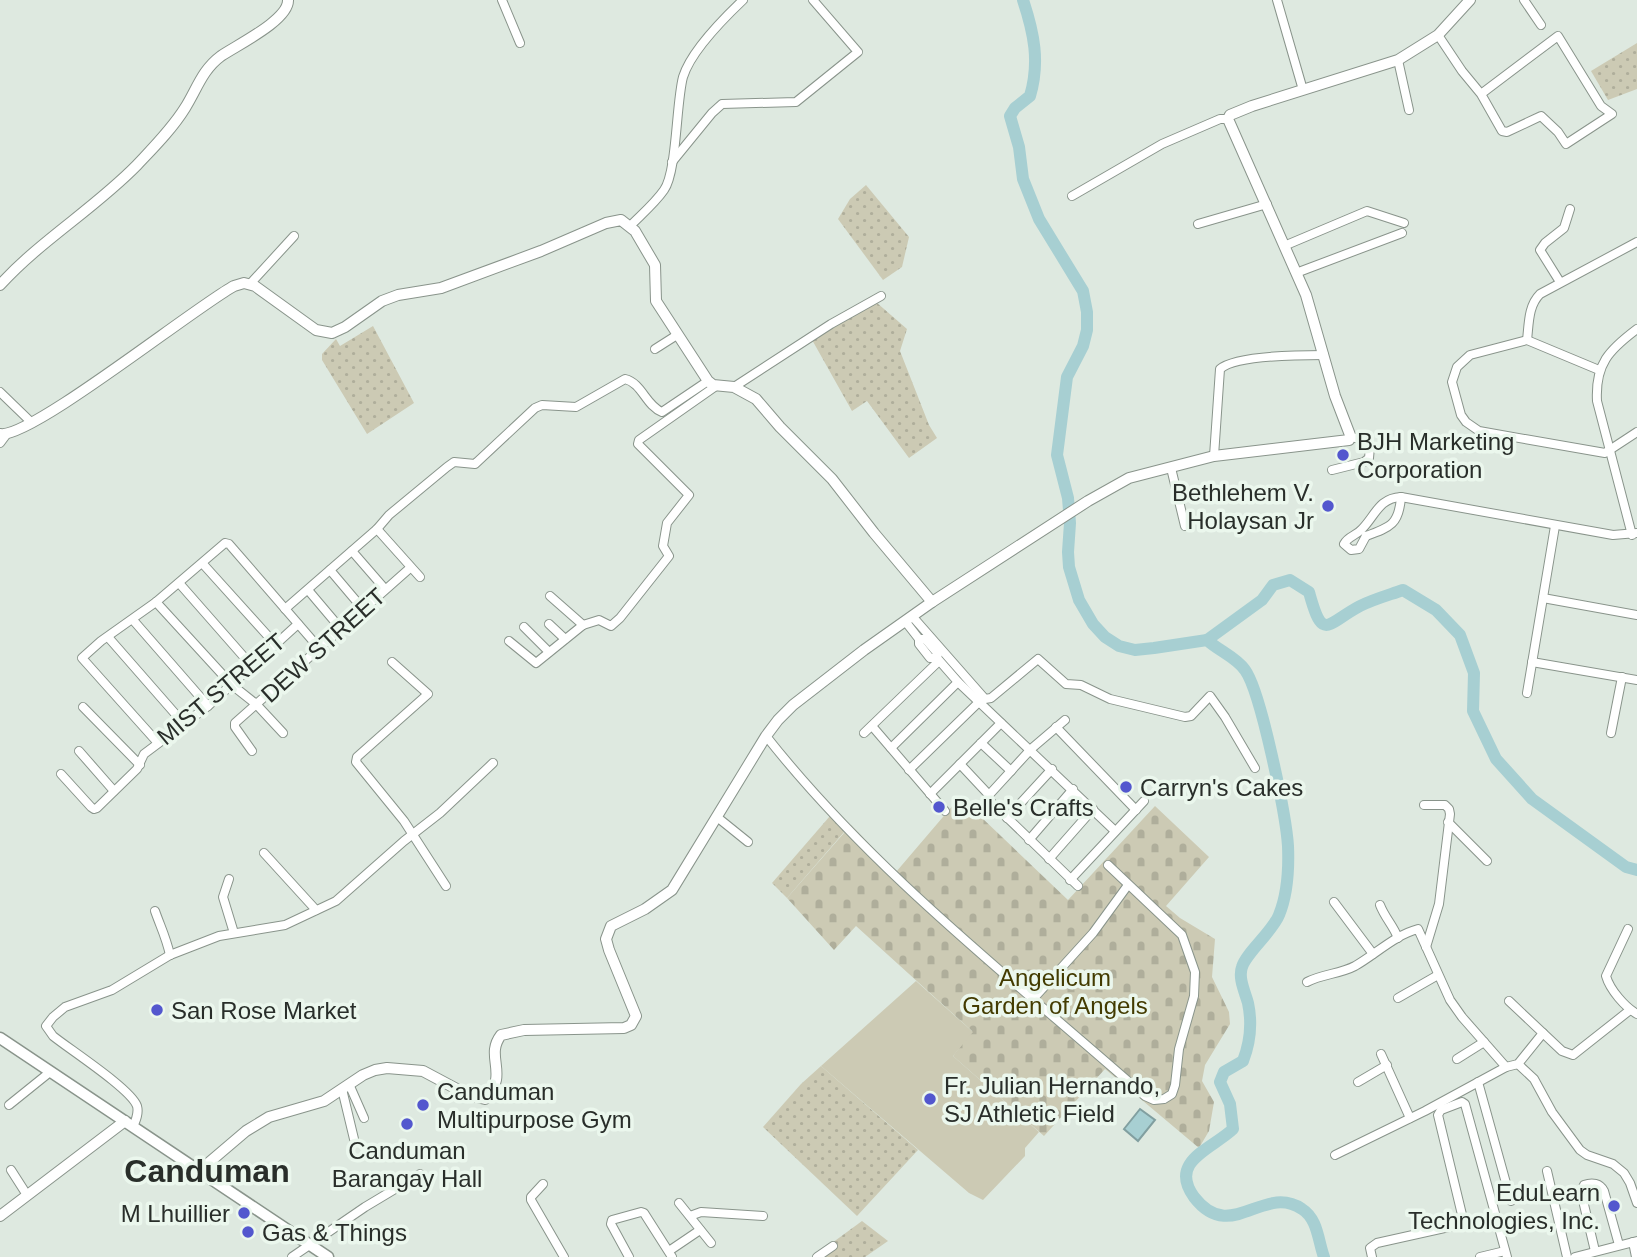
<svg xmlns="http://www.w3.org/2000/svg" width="1637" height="1257" viewBox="0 0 1637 1257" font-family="Helvetica,sans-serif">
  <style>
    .grass { fill: url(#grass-dots) }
    .cemetery { fill: url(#cemetery-stones) }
    .garden { fill: #cccab4 }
    .water { fill: #a7cfd2; stroke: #819fa0; stroke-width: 2 }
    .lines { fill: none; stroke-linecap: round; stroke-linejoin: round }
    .river { stroke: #a7cfd2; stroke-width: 12 }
    .minor-casing { stroke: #89948b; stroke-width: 10 }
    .tertiary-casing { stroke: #89948b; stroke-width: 12 }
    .secondary-casing { stroke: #89948b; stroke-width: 13 }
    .minor { stroke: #fff; stroke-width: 8 }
    .tertiary { stroke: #fff; stroke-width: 10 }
    .secondary { stroke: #fff; stroke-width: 10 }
    .poi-dot { fill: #5357ce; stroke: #ebf7ed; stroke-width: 2.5 }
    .labels { text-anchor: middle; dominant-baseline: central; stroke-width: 7; stroke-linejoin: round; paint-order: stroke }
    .poi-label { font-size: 24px; fill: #292e2a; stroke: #ebf7ed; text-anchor: start }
    .street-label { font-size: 24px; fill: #292e2a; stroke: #ebf7ed }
    .park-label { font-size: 24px; fill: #433b01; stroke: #ebf7ed }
    .district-label { font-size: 32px; font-weight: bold; fill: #292e2a; stroke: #ebf7ed }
  </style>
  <defs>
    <pattern id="grass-dots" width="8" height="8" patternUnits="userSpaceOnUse" patternTransform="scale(1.75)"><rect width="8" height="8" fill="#cccab4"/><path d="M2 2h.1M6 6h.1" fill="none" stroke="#afae9b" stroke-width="1.8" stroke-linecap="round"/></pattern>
    <pattern id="cemetery-stones" width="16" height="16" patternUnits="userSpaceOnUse" patternTransform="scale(1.75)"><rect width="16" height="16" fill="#cccab4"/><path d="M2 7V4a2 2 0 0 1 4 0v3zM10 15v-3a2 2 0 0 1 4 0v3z" fill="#afae9b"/></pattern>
  </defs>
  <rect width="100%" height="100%" fill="#dee9e0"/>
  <g class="grass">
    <path d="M1637,43V89L1608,100L1591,71Z"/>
    <path d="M866,185L909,237L902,267L883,280L838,219L850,199Z"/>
    <path d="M876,302L907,329L900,351L929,425L937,438L909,458L867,401L852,411L811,338Z"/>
    <path d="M373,326L414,403L367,434L322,360V354L336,339L340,346Z"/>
    <path d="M830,816L845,831L787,898L772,883Z"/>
    <path d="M821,1066L918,1150L857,1216L763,1127L801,1084Z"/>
    <path d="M862,1221L888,1241L865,1257H820L817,1254Z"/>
  </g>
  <path class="cemetery" d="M960,797L1068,900L1155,806L1209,857L1166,906L1180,918L1215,939L1212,977L1229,1012L1230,1024L1205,1065L1202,1081L1214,1102L1209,1131L1199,1148L1105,1069L1044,1136L953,1056L972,1031L856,926L834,950L787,898L851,825L896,872Z"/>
  <path class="garden" d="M916,981L973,1032L953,1056L1039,1132L1025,1148V1156L983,1200L969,1193L821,1066Z"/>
  <path class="water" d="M1140,1109L1155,1120L1138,1141L1124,1129Z"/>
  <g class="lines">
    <g class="river">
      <path d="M1023,0C1034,33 1040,62 1030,96L1015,108L1010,116L1019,147L1023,179L1039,219L1083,291L1087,312V330L1083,346L1067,377L1057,455L1068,498L1070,523L1068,552L1069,567L1079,600L1093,624L1105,637L1119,646L1135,650L1154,648L1207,640C1219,651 1236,657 1245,670C1261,692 1286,816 1288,846C1289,870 1288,893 1279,915C1273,931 1246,953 1242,967C1238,978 1245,992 1248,1003C1252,1022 1250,1043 1243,1061L1224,1072L1220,1082L1230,1104L1233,1129C1212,1149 1168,1161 1194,1197C1231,1245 1263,1183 1302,1209C1318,1219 1318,1241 1324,1257"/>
      <path d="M1207,640L1262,600L1273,585L1290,580L1309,592C1323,643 1326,624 1360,606C1374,599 1389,595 1403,590L1436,610L1460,635L1474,673L1473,711L1496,759L1532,799L1626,867L1637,870"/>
    </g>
    <g class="minor-casing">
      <g id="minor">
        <path d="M502,0L520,43"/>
        <path d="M1277,0L1303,90"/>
        <path d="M1524,0L1541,25"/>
        <path d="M1438,35L1462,71L1481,94L1502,131L1507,132L1541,116L1558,132L1566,144L1612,114L1601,106L1558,36L1481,94"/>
        <path d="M1398,60L1409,110"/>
        <path d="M672,162L712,113L722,104L796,102L858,52L813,0"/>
        <path d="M1072,196L1162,144L1220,119H1228"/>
        <path d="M1198,224L1267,204"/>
        <path d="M631,225C642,214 655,203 664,190C677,172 676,103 683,77C691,51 723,19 743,0"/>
        <path d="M1284,246L1367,211L1404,223"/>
        <path d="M1296,273L1402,233"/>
        <path d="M1560,282L1540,250L1545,243L1564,228L1570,209"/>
        <path d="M250,284L294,236"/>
        <path d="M1527,340C1529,324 1528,306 1540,294L1637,242"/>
        <path d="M655,349L677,335"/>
        <path d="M1599,370L1527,340L1470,355L1457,367L1452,382L1461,415L1466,422L1479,431L1605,453L1637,432"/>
        <path d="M734,387L831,324L881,296"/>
        <path d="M0,392L31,422"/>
        <path d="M0,443L6,435"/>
        <path d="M1214,456L1220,369C1236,355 1302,355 1324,355"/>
        <path d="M1171,468L1185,526"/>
        <path d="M1332,470L1364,462L1369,458L1370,447L1361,439L1350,437"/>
        <path d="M377,529L420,577"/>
        <path d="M1632,535L1597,401C1595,364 1609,350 1637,329"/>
        <path d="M1366,536L1359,549L1351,550L1344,544C1348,536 1356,536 1362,529C1375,516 1379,498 1401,497L1613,535L1637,533"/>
        <path d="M1366,536C1391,527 1399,524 1401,497"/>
        <path d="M352,551L385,589"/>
        <path d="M203,564L276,645"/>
        <path d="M330,570L363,609"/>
        <path d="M179,583L251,665"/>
        <path d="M308,590L341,629"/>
        <path d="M550,596L583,625"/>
        <path d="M1543,598L1637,615"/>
        <path d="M156,602L232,685L256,704L283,733"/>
        <path d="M285,609L377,529L389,515L447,467L454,462L475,464L535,408L542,405L576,407L625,379C642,383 646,406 662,412L708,381"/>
        <path d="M912,616L985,699L991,698L1038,659L1066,684L1081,685L1110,699L1185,717L1191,716L1210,696L1225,717L1255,768"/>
        <path d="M133,620L208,706"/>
        <path d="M905,621L919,639H925L938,654L937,658L958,682L1115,831"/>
        <path d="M549,624L565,639"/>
        <path d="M524,627L549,652"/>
        <path d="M108,637L185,725"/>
        <path d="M919,639V644L930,658H937"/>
        <path d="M509,641L536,663L583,625L599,620L611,626L620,618L669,556L663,546L667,523L689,495L638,444L639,440L716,386"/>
        <path d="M392,662L428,694L357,757L356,762L404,821L446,886"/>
        <path d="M1532,662L1637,680"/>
        <path d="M1527,693L1555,526"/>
        <path d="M83,707L140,765"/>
        <path d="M872,726L945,811"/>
        <path d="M1056,727L1136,810"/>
        <path d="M864,733L939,661"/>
        <path d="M1611,733L1622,677"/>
        <path d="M766,736C874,873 1015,981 1145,1096L1154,1100L1164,1099L1172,1094L1175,1085L1179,1049L1194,996L1195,972L1182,935L1108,865"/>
        <path d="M158,743L82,658L101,641L156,602L225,543L229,544L319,648"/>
        <path d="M981,743L1011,771"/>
        <path d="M891,748L958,682"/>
        <path d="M79,751L114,791"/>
        <path d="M252,751L235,727V723L410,568"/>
        <path d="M960,764L989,795V800L1078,886"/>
        <path d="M909,770L979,702"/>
        <path d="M61,774L91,807L94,809L97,808L137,769L144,754L208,706L298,624"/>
        <path d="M930,794L1001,723"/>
        <path d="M989,795L1031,749L1065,720"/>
        <path d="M1424,805H1445L1449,809L1450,814L1439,904L1426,947"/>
        <path d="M717,817L748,842"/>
        <path d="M1007,818L1052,769"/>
        <path d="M1448,822L1487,861"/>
        <path d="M1029,840L1073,789"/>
        <path d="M264,853L316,910"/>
        <path d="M1049,859L1093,809"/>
        <path d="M229,879L223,897L234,933"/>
        <path d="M1070,880L1144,801"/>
        <path d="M1334,902L1373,954"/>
        <path d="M1380,905C1385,918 1393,925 1398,938"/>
        <path d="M155,911C161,928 166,937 170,955"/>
        <path d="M1628,929L1606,976C1610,990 1625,1007 1637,1014"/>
        <path d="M1307,982C1322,974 1340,974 1355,966C1376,954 1395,935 1418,929L1450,1000L1462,1017L1506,1067"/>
        <path d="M1034,998L1093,933L1128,885"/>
        <path d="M1398,998L1438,975"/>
        <path d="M1509,1001L1562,1051L1573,1055L1630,1010"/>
        <path d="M1381,1054L1410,1118"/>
        <path d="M1457,1059L1484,1042"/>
        <path d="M1518,1064L1534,1079L1552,1112L1580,1150L1587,1155L1613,1164L1624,1173L1630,1183L1637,1203"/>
        <path d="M1358,1082L1387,1065"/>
        <path d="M1478,1082L1511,1201"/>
        <path d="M349,1084L364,1118"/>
        <path d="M342,1089L354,1139"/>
        <path d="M9,1105L50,1072"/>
        <path d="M133,1127C136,1120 139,1113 137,1106C131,1089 69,1049 53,1036L46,1026L53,1017L65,1007L112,990L170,955L219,936L285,925L336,901L404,841L440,813L493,763"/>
        <path d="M1335,1155L1425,1111L1506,1067L1518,1064L1543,1033"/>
        <path d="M11,1170L27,1195"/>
        <path d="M1547,1171L1567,1257"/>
        <path d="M543,1184L531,1197V1200L564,1257"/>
        <path d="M679,1203L711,1243"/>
        <path d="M690,1216L701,1212L763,1216"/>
        <path d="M1464,1223L1438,1115L1441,1110L1462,1102L1465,1104L1507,1257"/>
        <path d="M1633,1242L1636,1257"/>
        <path d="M669,1251L700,1230"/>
        <path d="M1595,1251L1581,1192L1584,1185C1592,1182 1600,1183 1604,1191L1619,1245"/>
        <path d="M292,1257L365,1207L420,1174"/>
        <path d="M629,1257L611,1224L612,1220L641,1212L644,1213L672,1257"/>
        <path d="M817,1257L833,1246"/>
        <path d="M1372,1257L1370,1248L1377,1243L1494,1217"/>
        <path d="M1480,1257L1505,1251"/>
        <path d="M1575,1257L1637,1241"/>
      </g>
    </g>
    <g class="tertiary-casing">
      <g id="tertiary">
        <path d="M0,285C41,240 94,209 137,165C153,148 172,129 185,108C197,89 202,70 221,56C237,45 289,20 288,0"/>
        <path d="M0,434C30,439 195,307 234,286L244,283L255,286L316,330L332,333L345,327L382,301L398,295L441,288L541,251L606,223L621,220L635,231L655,265L656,301L708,381L713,385L734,387L756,399L780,427L832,479L874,533L932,602"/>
        <path d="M199,1171L246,1131L269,1117L324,1101L363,1075L375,1070L387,1068L423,1071L468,1095L485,1099C510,1074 484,1057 501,1035L524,1030L624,1028L631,1025L636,1016L609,950L606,939L611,926L645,909L672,890L766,736L778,720L793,705L864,650L932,602L1088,501L1129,478L1214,456L1349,440L1350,435L1335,396L1306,295L1228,119L1230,115L1252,106L1398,60L1438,35L1470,0"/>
        <path d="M0,1216L125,1121"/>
      </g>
    </g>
    <g class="secondary-casing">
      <path id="secondary" d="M0,1038L328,1257"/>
    </g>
    <use href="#minor" class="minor"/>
    <use href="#tertiary" class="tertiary"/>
    <use href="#secondary" class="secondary"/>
  </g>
  <g class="poi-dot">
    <circle cx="1343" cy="455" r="7"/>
    <circle cx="1328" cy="506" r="7"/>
    <circle cx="1126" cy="787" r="7"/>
    <circle cx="939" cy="807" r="7"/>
    <circle cx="157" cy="1010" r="7"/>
    <circle cx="930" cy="1099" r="7"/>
    <circle cx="423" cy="1105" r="7"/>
    <circle cx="407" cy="1124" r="7"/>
    <circle cx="1614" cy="1206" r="7"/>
    <circle cx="244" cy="1213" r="7"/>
    <circle cx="248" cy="1232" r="7"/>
  </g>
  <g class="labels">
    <g class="poi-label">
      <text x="1357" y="441">BJH Marketing<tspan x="1357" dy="28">Corporation</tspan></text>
      <text x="1314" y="492" text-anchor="end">Bethlehem V.<tspan x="1314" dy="28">Holaysan Jr</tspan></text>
      <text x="1140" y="787">Carryn's Cakes</text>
      <text x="953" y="807">Belle's Crafts</text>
      <text x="171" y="1010">San Rose Market</text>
      <text x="944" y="1085">Fr. Julian Hernando,<tspan x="944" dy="28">SJ Athletic Field</tspan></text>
      <text x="437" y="1091">Canduman<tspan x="437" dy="28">Multipurpose Gym</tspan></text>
      <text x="407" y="1150" text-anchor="middle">Canduman<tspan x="407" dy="28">Barangay Hall</tspan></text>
      <text x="1600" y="1192" text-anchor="end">EduLearn<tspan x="1600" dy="28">Technologies, Inc.</tspan></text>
      <text x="230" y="1213" text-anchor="end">M Lhuillier</text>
      <text x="262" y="1232">Gas &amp; Things</text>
    </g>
    <g class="street-label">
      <text transform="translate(323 645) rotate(-42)">DEW STREET</text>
      <text transform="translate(221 689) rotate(-40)">MIST STREET</text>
    </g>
    <g class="park-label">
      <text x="1055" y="977">Angelicum<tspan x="1055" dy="28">Garden of Angels</tspan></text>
    </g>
    <g class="district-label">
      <text x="207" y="1171">Canduman</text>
    </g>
  </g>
</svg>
